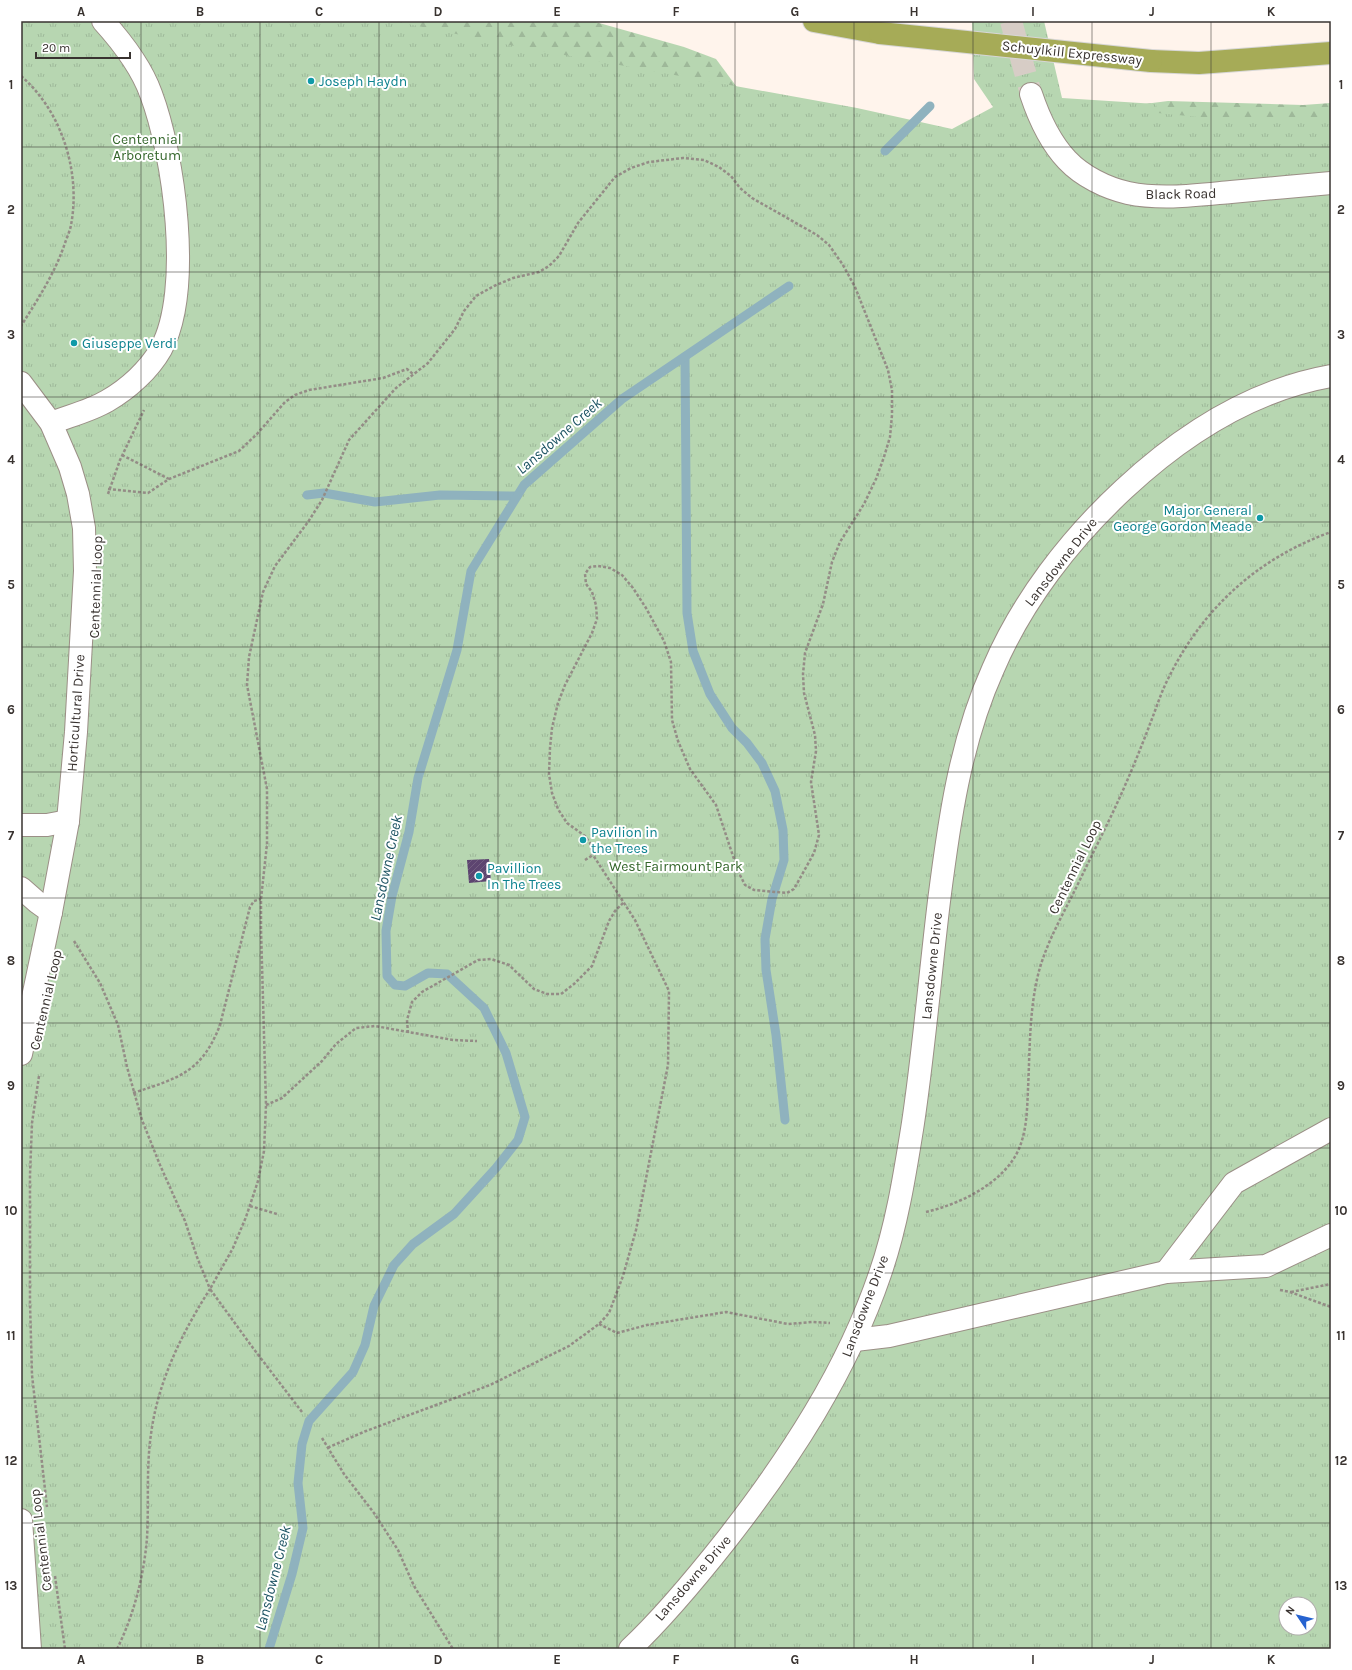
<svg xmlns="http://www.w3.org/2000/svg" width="1352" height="1670" viewBox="0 0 1352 1670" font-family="Karla,sans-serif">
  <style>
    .forest { fill: url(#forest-firs) }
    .park { fill: url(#park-tufts); fill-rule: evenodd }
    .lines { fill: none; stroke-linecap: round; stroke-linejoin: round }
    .stream { stroke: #8fb2be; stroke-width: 9 }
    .building { fill: url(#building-hatch) }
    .minor-tunnel { stroke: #d7cdc6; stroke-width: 22; stroke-dasharray: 22 11; stroke-linecap: butt }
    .minor-casing { stroke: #9b8f86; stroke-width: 24 }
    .highway-casing { stroke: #d7d6d6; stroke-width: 24 }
    .path { stroke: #948c86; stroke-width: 2.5; stroke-dasharray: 3 2; stroke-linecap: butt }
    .minor { stroke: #fff; stroke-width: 22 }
    .highway { stroke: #a6ab57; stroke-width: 22 }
    .highway-bridge-casing { stroke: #d7d6d6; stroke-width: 24; stroke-linecap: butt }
    .highway-bridge { stroke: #a6ab57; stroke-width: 22 }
    .grid { fill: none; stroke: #393330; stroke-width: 1; stroke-opacity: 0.55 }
    .culture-dot { fill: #0f9aa8; stroke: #fff; stroke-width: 1.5 }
    .labels { text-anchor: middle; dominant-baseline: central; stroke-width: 4; stroke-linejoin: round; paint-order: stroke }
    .street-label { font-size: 14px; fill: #393330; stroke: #fff }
    .culture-label { font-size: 14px; fill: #0d838f; stroke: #fff; text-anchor: start }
    .park-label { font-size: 14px; fill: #34662b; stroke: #fff }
    .water-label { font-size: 15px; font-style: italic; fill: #1b5262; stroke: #fff }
    .neatline { fill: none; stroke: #393330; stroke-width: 1.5 }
    .grid-label { font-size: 13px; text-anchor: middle; font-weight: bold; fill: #393330 }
  </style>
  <defs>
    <pattern id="forest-firs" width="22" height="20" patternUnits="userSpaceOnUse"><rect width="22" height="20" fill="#b7d6b1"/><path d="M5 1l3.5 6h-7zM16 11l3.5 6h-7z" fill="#9eb899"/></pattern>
    <pattern id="park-tufts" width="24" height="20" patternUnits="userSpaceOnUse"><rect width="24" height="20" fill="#b7d6b1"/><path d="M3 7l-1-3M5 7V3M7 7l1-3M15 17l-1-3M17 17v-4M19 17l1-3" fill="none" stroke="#9eb899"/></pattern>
    <pattern id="building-hatch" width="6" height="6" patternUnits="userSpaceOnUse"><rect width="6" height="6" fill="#5d4570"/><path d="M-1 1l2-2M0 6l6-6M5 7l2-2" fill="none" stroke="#725e80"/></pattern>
  </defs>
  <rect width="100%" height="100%" fill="#fff4ec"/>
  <g class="forest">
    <path d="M298,21H592L684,47L716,59L745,98Z"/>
    <path d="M1168,101L1303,105L1331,103V143L1105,109Z"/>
  </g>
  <path class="park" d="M21,21H394L504,44L857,108L952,129L993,107L974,79L972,21H1044L1062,98L1156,104L1158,113L1198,117H1331V1649H21ZM1286,1604H1310V1628H1286Z"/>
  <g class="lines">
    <g class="stream">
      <path d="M885,151L930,106"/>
      <path d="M685,357L687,613L693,651L710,694L732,728L747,743L762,763L775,791L783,830L784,860L772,899L765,939L766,970L776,1035L785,1120"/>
      <path d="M307,495L324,493L375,502L440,495L517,496"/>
      <path d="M269,1649L292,1574L303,1528L298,1483L302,1444L309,1421L353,1372L365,1345L374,1306L394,1265L413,1244L454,1214L496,1168L518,1140L525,1117L506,1053L484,1008L447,974L428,973L405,986L395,985L387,976L386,931L392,896L409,832L418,778L457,650L471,571L524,485L622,399L789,286"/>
    </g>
  </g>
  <path class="building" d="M489,859L491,881L469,883L467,860Z"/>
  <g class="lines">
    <path class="minor-tunnel" d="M1011,21L1031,94"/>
    <g class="minor-casing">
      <g id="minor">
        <path d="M1031,94C1039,118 1049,141 1067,160C1082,176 1106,188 1128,193C1161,200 1198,195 1231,192C1264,189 1298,186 1331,183"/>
        <path d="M21,383L51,423L70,467L78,494L84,528L85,571L76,732L68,821L51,912L21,1054"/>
        <path d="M51,423C69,416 90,411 107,401C128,389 149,370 161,349C193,290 174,155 151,94C141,66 122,42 103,21"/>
        <path d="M21,825H47L68,821"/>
        <path d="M21,888L37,902L51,912"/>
        <path d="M1166,1272L1234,1183L1331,1129"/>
        <path d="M855,1340L889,1336L1166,1272L1266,1266L1331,1235"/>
        <path d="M21,1520L30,1649"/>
        <path d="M630,1649C664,1617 697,1577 727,1539C790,1458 847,1371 880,1274C897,1225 905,1173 913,1123C924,1049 930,975 939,901C949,822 960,742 993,669C1022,601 1070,539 1124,489C1182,435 1252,390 1331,376"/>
      </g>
    </g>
    <g class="highway-casing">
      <g id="highway">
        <path d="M814,21L880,33"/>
        <path d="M1151,61L1199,63L1331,53"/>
      </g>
    </g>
    <g class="path">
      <path d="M21,76C62,111 81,173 71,225C70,231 67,237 65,243C55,273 38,299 21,326"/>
      <path d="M122,455L169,479"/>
      <path d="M108,489L148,493L169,479L239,451L257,434L285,402L295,395L309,390L383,378L407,369L413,374"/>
      <path d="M108,494L120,460L144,410"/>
      <path d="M585,860L593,855"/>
      <path d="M74,941L100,983L118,1025L127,1067L142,1120L160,1165L185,1221L197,1257L210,1289C182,1333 158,1381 151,1434C146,1469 149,1503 147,1538C144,1575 134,1615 117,1649"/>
      <path d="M408,1033L407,1020L412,1002L422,992L478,960L491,959L509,965L534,989L547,994H561L574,984L592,966L609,921L615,911L624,902"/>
      <path d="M39,1076L32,1123L30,1175V1303L32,1375L47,1507"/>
      <path d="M133,1093C179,1078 202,1072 220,1025L250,907L254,901L261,899"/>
      <path d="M266,1105L282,1098L322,1061L336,1044L356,1028L375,1026L453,1040L477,1041"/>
      <path d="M250,1206L277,1214"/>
      <path d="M926,1212C960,1204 1002,1184 1018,1151C1027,1131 1027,1110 1028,1089C1030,1050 1029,1009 1039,971C1047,942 1062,916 1075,890C1088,863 1101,837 1114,810C1127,782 1139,753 1150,724C1156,709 1161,692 1169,677C1203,608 1258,558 1331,532"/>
      <path d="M1280,1290L1290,1292L1331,1307"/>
      <path d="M1291,1292L1331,1284"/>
      <path d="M599,1324L617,1333L647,1325L726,1312L788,1324L813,1322L830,1323"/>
      <path d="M302,1412L253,1348L210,1289L233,1248L246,1217L258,1181L264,1151L266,1105L261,929V899L267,844V789L247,685L249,657L263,592L275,566L308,522L322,500L349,440L396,388L428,363L455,329L464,311L476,296L494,286L513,278L539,272L549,266L559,256L578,223L615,177L631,168L649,162L683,158L704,160L719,167L731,176L740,188L752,198L817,235L829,245L843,265L855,287L888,370L892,390V415L890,437L884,457L876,479L864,504L840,542L832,562L823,604L805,653L803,674L804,693L815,735L816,751L811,782L819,835L814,853L794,889L787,893L754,890L745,885L738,871L716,805L690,769L678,741L672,720L671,662L664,641L646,608L633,588L622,575L610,568L598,566L590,567L585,574L586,584L592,592L596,605L597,619L592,633L565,685L558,703L552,728L550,748L549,774L552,793L558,809L567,823L585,836L590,843L593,855L635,920L669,991L668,1065L636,1230L623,1276L609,1313L599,1324L569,1346L490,1385L366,1431L327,1448"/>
      <path d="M322,1438L344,1474L374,1513L398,1550L414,1586L453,1649"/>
      <path d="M55,1576L65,1649"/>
    </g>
    <use href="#minor" class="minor"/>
    <use href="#highway" class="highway"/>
    <g class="highway-bridge-casing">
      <path id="highway-bridge" d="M880,33L1151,61"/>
    </g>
    <use href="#highway-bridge" class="highway-bridge"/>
  </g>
  <path class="grid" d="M141,21V1649M260,21V1649M379,21V1649M498,21V1649M617,21V1649M735,21V1649M854,21V1649M973,21V1649M1092,21V1649M1211,21V1649M21,147H1331M21,272H1331M21,397H1331M21,522H1331M21,647H1331M21,772H1331M21,898H1331M21,1023H1331M21,1148H1331M21,1273H1331M21,1398H1331M21,1523H1331"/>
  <g class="culture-dot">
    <circle cx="311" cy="81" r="4"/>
    <circle cx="74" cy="343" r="4"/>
    <circle cx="1260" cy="518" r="4"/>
    <circle cx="583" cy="840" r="4"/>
    <circle cx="479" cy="876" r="4"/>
  </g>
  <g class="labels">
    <g class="street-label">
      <text transform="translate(1072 53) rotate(6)">Schuylkill Expressway</text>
      <text transform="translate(1181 194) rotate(-1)">Black Road</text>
      <text transform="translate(1061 562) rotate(-52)">Lansdowne Drive</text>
      <text transform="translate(96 587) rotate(-88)">Centennial Loop</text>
      <text transform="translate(76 713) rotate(-86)">Horticultural Drive</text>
      <text transform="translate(1075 867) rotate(-64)">Centennial Loop</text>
      <text transform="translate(932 966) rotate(-84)">Lansdowne Drive</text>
      <text transform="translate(46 1000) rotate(-77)">Centennial Loop</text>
      <text transform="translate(865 1306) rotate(-69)">Lansdowne Drive</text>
      <text transform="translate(41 1540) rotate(-97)">Centennial Loop</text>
      <text transform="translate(693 1578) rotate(-49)">Lansdowne Drive</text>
    </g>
    <g class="culture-label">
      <text x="319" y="81">Joseph Haydn</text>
      <text x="82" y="343">Giuseppe Verdi</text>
      <text x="1252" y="510" text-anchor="end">Major General<tspan x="1252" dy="16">George Gordon Meade</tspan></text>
      <text x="591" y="832">Pavilion in<tspan x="591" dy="16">the Trees</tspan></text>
      <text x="487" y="868">Pavillion<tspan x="487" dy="16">In The Trees</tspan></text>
    </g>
    <g class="park-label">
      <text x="147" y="139">Centennial<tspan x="147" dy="16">Arboretum</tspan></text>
      <text x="676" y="866">West Fairmount Park</text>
    </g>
    <g class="water-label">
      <text transform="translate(559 436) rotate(-41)">Lansdowne Creek</text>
      <text transform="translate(386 868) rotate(-78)">Lansdowne Creek</text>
      <text transform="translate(273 1578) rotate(-76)">Lansdowne Creek</text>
    </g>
  </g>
  <rect width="1352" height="1670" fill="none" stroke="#ffffff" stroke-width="44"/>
  <g transform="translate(1298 1616) rotate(305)"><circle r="19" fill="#ffffff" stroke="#b0adac"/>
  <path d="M0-3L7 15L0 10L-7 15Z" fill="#2663d0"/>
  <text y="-6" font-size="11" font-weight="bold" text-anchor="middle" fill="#393330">N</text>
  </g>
  <path d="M36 52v6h94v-6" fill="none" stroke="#393330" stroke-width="2"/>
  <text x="42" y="52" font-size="12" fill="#393330" stroke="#ffffff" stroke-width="3" paint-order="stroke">20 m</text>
  <rect x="22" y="22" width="1308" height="1626" class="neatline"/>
  <g class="grid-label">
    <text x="81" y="16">A</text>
    <text x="200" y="16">B</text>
    <text x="319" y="16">C</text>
    <text x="438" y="16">D</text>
    <text x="557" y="16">E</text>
    <text x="676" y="16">F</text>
    <text x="795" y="16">G</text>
    <text x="914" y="16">H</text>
    <text x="1033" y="16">I</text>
    <text x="1152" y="16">J</text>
    <text x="1271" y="16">K</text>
    <text x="11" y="89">1</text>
    <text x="1341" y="89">1</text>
    <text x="11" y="214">2</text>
    <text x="1341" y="214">2</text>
    <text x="11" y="339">3</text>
    <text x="1341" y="339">3</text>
    <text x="11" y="464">4</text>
    <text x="1341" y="464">4</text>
    <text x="11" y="589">5</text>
    <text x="1341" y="589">5</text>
    <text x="11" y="714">6</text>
    <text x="1341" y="714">6</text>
    <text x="11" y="840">7</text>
    <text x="1341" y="840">7</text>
    <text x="11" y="965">8</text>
    <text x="1341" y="965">8</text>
    <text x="11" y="1090">9</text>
    <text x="1341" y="1090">9</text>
    <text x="11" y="1215">10</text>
    <text x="1341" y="1215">10</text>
    <text x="11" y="1340">11</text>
    <text x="1341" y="1340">11</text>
    <text x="11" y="1465">12</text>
    <text x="1341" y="1465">12</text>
    <text x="11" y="1590">13</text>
    <text x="1341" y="1590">13</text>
    <text x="81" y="1664">A</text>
    <text x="200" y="1664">B</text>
    <text x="319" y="1664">C</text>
    <text x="438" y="1664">D</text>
    <text x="557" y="1664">E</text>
    <text x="676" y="1664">F</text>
    <text x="795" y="1664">G</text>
    <text x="914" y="1664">H</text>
    <text x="1033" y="1664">I</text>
    <text x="1152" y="1664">J</text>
    <text x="1271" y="1664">K</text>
  </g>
</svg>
